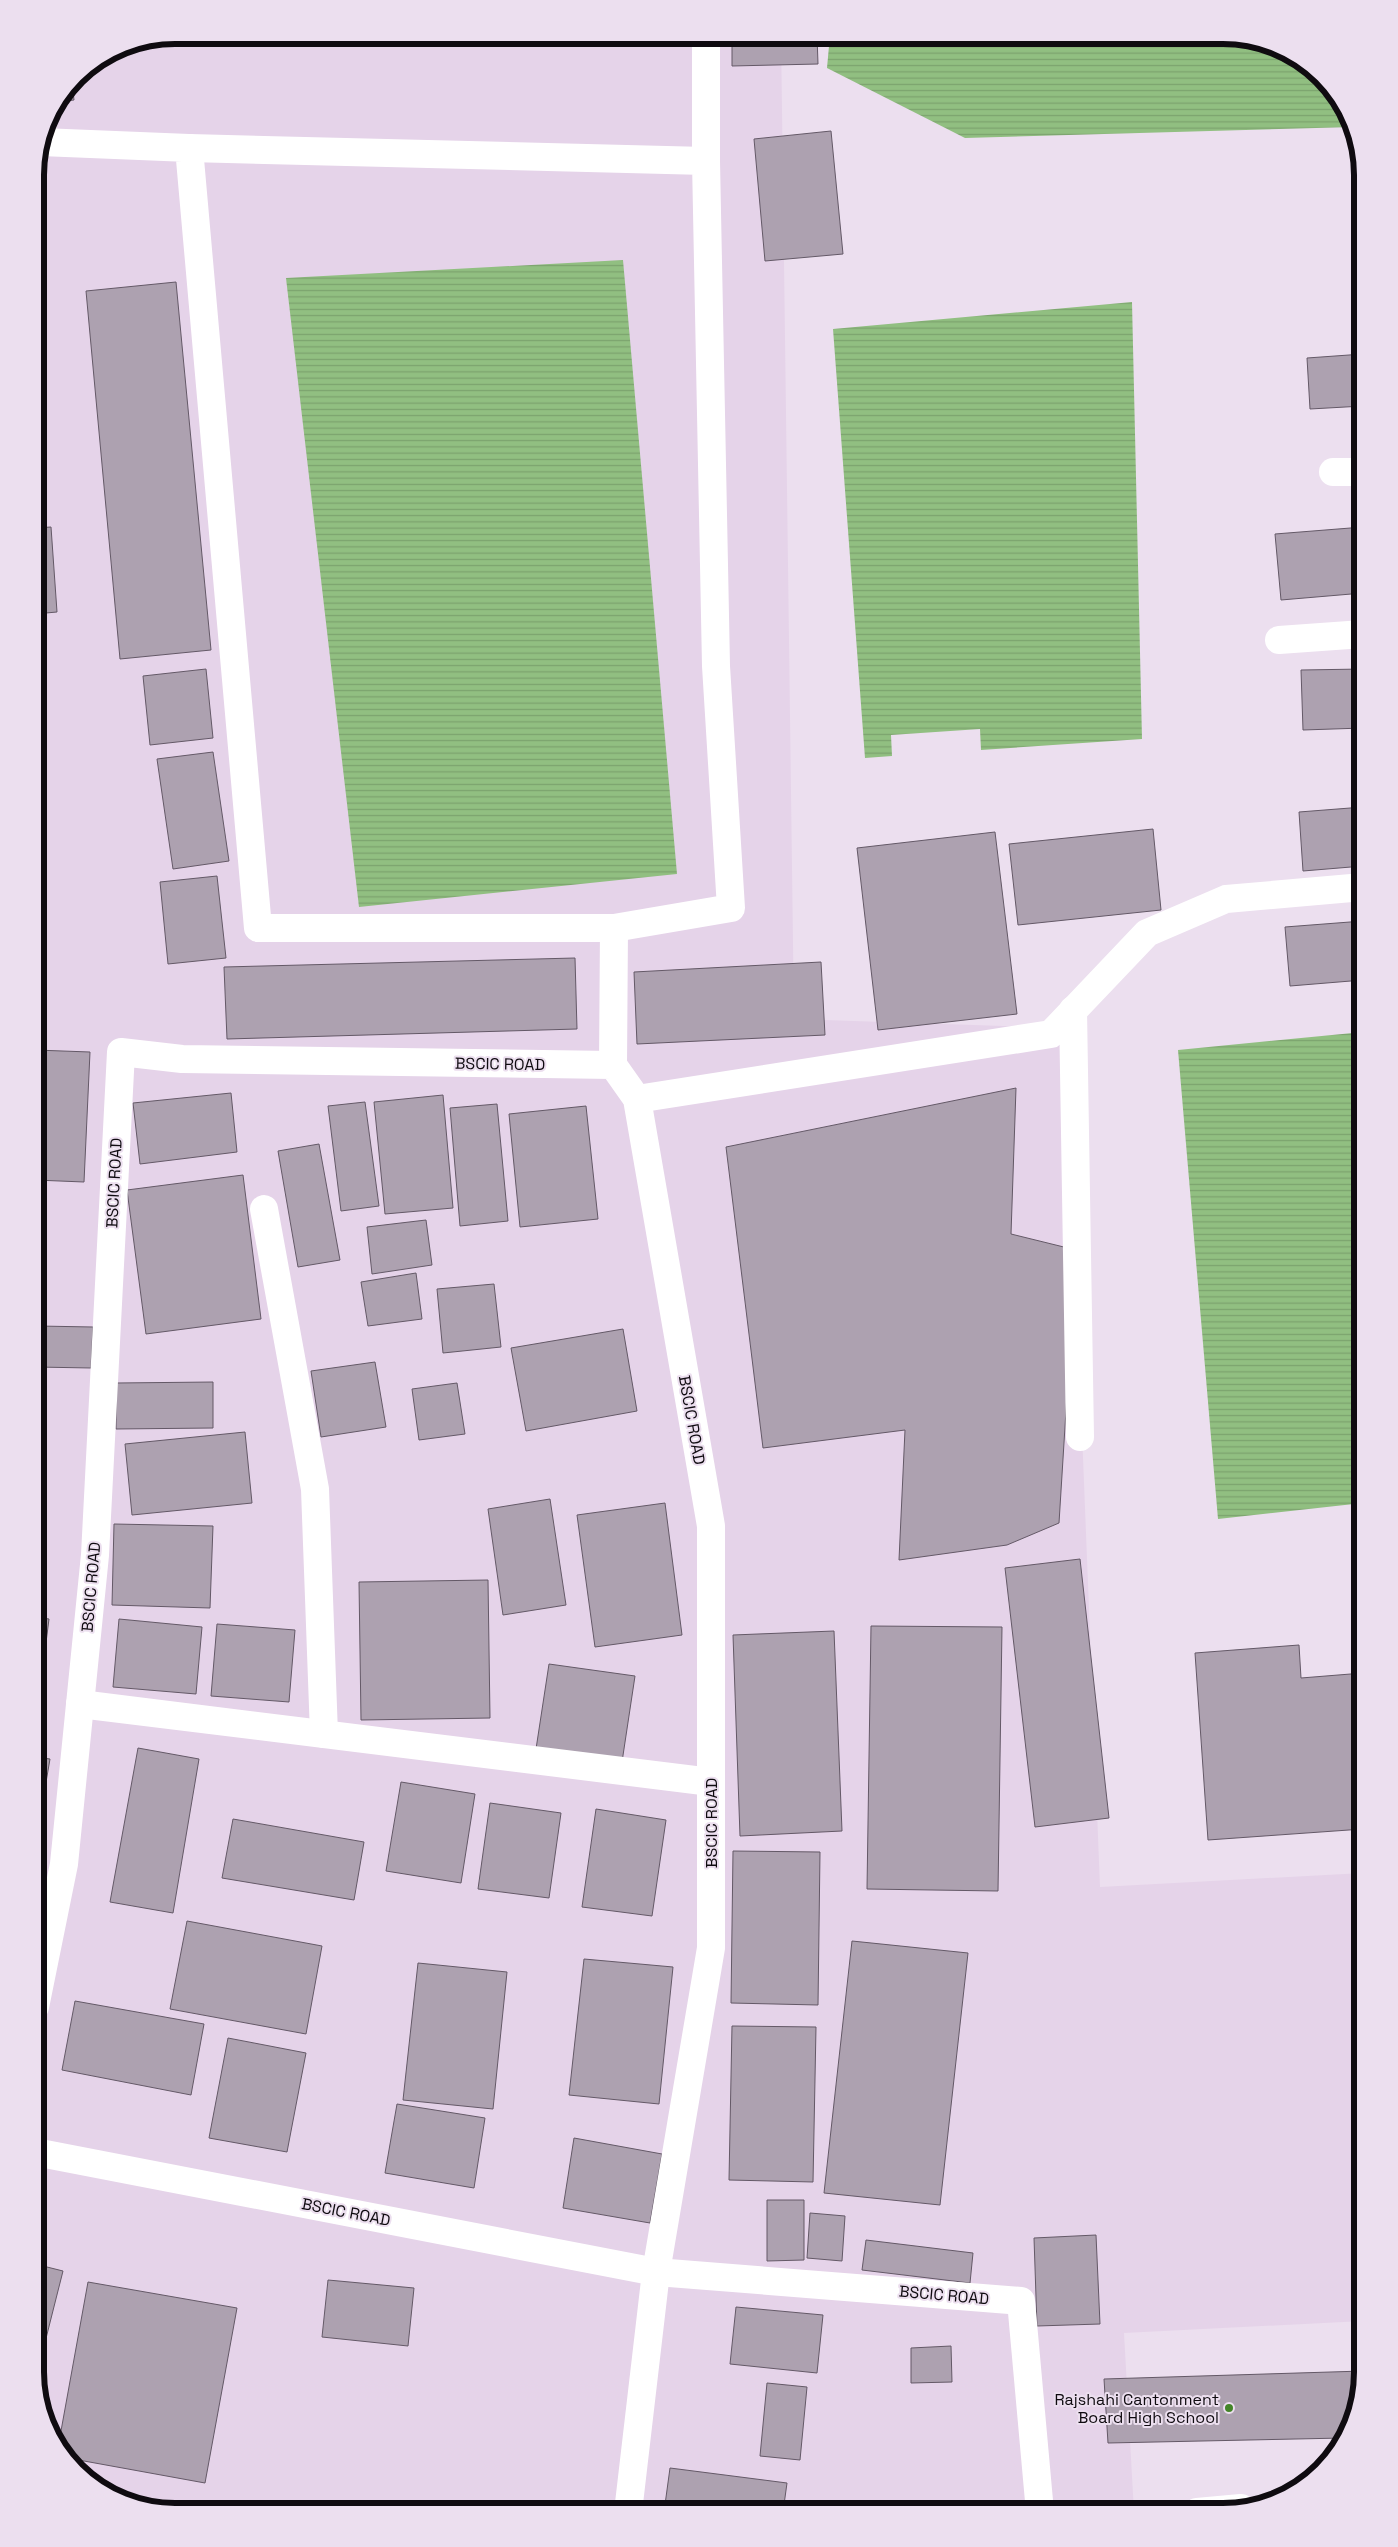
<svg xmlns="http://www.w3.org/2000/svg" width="1398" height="2547" viewBox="0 0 1398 2547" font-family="'Space Grotesk',sans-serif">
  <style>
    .built { fill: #e5d3e9 }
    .water { fill: url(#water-rules) }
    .building { fill: #ada1b0; stroke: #645967 }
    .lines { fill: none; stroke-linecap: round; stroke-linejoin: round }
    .minor { stroke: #fff; stroke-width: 28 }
    .poi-dot { fill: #438528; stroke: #ecdfef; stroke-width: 2 }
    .labels { text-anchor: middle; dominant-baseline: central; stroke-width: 4; stroke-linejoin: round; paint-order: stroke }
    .street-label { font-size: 16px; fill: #0f0b10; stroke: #ecdfef }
    .poi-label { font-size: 16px; fill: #0f0b10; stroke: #ecdfef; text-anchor: end }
    .rim { fill: none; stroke: #0f0b10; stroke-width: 6 }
  </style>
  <defs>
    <pattern id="water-rules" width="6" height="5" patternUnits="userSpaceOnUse" patternTransform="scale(1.25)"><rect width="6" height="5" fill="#91bf81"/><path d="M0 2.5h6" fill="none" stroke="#7ca36e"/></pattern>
  </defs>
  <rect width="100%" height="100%" fill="#ecdfef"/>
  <path class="built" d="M175,35H781L794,1019L1066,1028L1100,1887L1363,1873V2321L1124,2333L1134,2512H166L97,2488L46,2426L35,2372V166L46,121L76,76L122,46Z"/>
  <g class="water">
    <path d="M830,35H1233L1301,59L1352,121L1353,127L965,138L827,68Z"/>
    <path d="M623,260L677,874L359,907L286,278Z"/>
    <path d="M1132,302L1142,739L981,750L980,729L891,735L892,756L865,758L833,329Z"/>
    <path d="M1363,1032V1503L1218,1519L1178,1050Z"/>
  </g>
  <g class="building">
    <path d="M732,35H817L818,64L732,66Z"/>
    <path d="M72,83L74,100L58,102Z"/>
    <path d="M831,131L843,254L765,261L754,139Z"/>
    <path d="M176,282L211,650L120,659L86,291Z"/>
    <path d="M1363,354V406L1310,409L1307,358Z"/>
    <path d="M51,527L57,612L35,614V528Z"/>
    <path d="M1363,527V593L1281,600L1275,534Z"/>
    <path d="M206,669L213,738L150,745L143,676Z"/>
    <path d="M1363,669V728L1303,730L1301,670Z"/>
    <path d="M213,752L229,861L173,869L157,759Z"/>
    <path d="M1363,807V866L1303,871L1299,812Z"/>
    <path d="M1153,829L1161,910L1018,925L1009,844Z"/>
    <path d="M995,832L1017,1014L878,1030L857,848Z"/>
    <path d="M217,876L226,958L168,964L160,882Z"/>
    <path d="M1363,921V980L1290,986L1285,927Z"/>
    <path d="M35,931L37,968L35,969Z"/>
    <path d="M575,958L577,1029L227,1039L224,967Z"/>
    <path d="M821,962L825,1035L637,1044L634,972Z"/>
    <path d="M35,1050L90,1052L84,1182L35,1180Z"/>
    <path d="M1016,1088L1011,1234L1076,1250L1059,1523L1007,1545L899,1560L905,1430L763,1448L726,1147Z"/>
    <path d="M231,1093L237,1152L140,1164L133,1103Z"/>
    <path d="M443,1095L453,1208L385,1214L374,1102Z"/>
    <path d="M365,1102L379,1206L341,1211L328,1106Z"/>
    <path d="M497,1104L508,1221L460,1226L450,1108Z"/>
    <path d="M586,1106L598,1219L520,1227L509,1114Z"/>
    <path d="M319,1144L340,1260L298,1267L278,1151Z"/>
    <path d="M243,1175L261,1319L146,1334L127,1190Z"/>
    <path d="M426,1220L432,1265L372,1274L367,1227Z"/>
    <path d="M416,1273L422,1319L368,1326L361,1282Z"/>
    <path d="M494,1284L501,1347L443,1353L437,1289Z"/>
    <path d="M38,1326L93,1327L91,1368L36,1367Z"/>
    <path d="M623,1329L637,1411L526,1431L511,1348Z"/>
    <path d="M375,1362L386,1427L321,1437L311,1371Z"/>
    <path d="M213,1382V1428L116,1429V1383Z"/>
    <path d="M457,1383L465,1434L419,1440L412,1389Z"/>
    <path d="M245,1432L252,1503L132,1515L125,1444Z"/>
    <path d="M550,1499L566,1605L503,1615L488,1509Z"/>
    <path d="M665,1503L682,1635L595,1647L577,1515Z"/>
    <path d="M114,1524L213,1526L210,1608L112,1605Z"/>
    <path d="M1080,1559L1109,1818L1035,1827L1005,1568Z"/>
    <path d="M488,1580L490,1718L361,1720L359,1582Z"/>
    <path d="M35,1617L49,1619L42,1674L35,1673Z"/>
    <path d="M119,1619L202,1627L196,1694L113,1687Z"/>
    <path d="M217,1624L295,1630L289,1702L211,1696Z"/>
    <path d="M871,1626L1002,1627L998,1891L867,1889Z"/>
    <path d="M834,1631L842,1831L740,1836L733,1635Z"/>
    <path d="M1299,1645L1301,1678L1363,1673V1829L1208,1840L1195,1653Z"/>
    <path d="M549,1664L635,1676L622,1762L536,1749Z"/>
    <path d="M138,1748L199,1759L173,1913L110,1902Z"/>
    <path d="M35,1757L50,1759L40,1817H35Z"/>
    <path d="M401,1782L475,1794L461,1883L386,1871Z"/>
    <path d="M490,1803L561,1813L549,1898L478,1889Z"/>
    <path d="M596,1809L666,1820L652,1916L582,1907Z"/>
    <path d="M233,1819L364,1842L354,1900L222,1878Z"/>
    <path d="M733,1851L820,1852L818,2005L731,2003Z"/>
    <path d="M187,1921L322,1946L306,2034L170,2009Z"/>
    <path d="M852,1941L968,1953L940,2205L824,2193Z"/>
    <path d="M584,1959L673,1967L659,2104L569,2095Z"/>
    <path d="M418,1963L507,1972L493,2109L403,2100Z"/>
    <path d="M75,2001L204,2024L191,2095L62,2070Z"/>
    <path d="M732,2026L816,2027L813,2182L729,2180Z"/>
    <path d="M228,2038L306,2053L287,2152L209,2138Z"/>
    <path d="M397,2104L485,2118L474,2188L385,2173Z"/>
    <path d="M574,2138L662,2154L650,2223L563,2208Z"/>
    <path d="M767,2200H804V2260L767,2261Z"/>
    <path d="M810,2213L845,2216L842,2261L807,2258Z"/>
    <path d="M1096,2235L1100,2324L1037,2326L1034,2238Z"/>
    <path d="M866,2240L973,2253L970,2283L862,2270Z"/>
    <path d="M35,2264L63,2271L36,2378L35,2372Z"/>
    <path d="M328,2280L414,2288L408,2346L322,2337Z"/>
    <path d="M88,2282L237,2308L205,2483L73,2459L59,2442Z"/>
    <path d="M736,2307L823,2315L817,2373L730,2364Z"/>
    <path d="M951,2346L952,2382L911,2383V2348Z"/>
    <path d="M1363,2371L1343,2438L1108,2443L1104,2379Z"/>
    <path d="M767,2383L807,2387L800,2460L760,2456Z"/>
    <path d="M670,2468L787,2483L783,2512H664Z"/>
  </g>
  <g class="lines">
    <g class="minor">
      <path d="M706,35V161"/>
      <path d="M41,142L189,148L258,928H614L613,1065"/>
      <path d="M189,148L706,161L716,666L731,908L614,928"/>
      <path d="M1333,472H1363"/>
      <path d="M1279,640L1363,634"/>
      <path d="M1073,1010L1080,1437"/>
      <path d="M637,1099L1051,1034L1147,933L1226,899L1363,887"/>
      <path d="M264,1209L315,1489L324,1734"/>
      <path d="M80,1704L711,1782"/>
      <path d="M35,2007L64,1864L95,1555L121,1052L182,1059L613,1065L637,1099L711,1526V1948L656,2272L628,2512"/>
      <path d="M35,2152L656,2272L1021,2301L1040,2512"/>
      <path d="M1197,2512L1241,2508"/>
    </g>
  </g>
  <circle class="poi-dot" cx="1229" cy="2408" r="5"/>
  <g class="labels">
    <g class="street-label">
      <text transform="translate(500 1064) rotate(1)">BSCIC ROAD</text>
      <text transform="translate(114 1183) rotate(-87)">BSCIC ROAD</text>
      <text transform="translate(692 1420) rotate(80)">BSCIC ROAD</text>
      <text transform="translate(91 1587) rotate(-85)">BSCIC ROAD</text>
      <text transform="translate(711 1823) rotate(-90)">BSCIC ROAD</text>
      <text transform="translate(346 2212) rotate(11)">BSCIC ROAD</text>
      <text transform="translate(944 2295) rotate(5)">BSCIC ROAD</text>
    </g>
    <g class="poi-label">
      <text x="1219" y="2399">Rajshahi Cantonment<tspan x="1219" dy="18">Board High School</tspan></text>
    </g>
  </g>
  <path d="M0 0H1398V2547H0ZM175 44H1223A131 131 0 0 1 1354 175V2372A131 131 0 0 1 1223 2503H175A131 131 0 0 1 44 2372V175A131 131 0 0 1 175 44Z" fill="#ecdfef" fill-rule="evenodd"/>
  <path class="rim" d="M175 44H1223A131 131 0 0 1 1354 175V2372A131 131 0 0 1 1223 2503H175A131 131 0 0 1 44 2372V175A131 131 0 0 1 175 44Z"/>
</svg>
